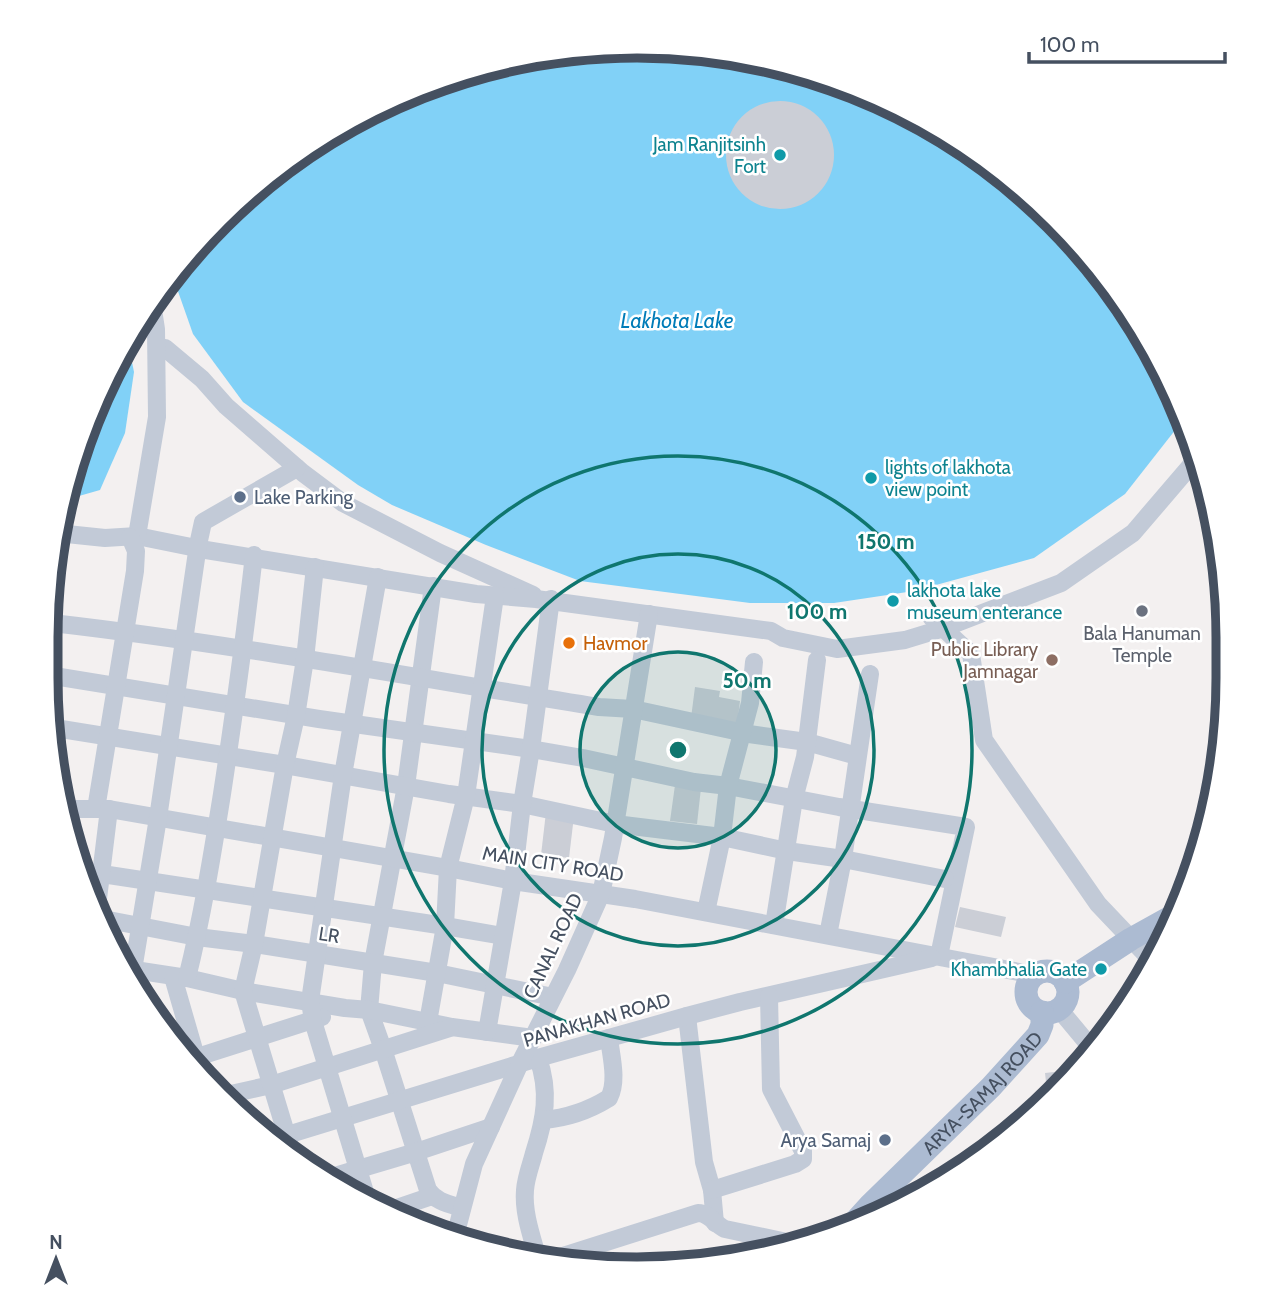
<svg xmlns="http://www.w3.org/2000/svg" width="1274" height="1315" viewBox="0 0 1274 1315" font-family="Cabin,sans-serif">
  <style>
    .water { fill: #81d1f7 }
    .building { fill: #cbced6 }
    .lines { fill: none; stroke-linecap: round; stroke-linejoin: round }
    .minor { stroke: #c2cad7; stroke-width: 18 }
    .major { stroke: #acbbd2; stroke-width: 23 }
    .ring { fill: none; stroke: #0f766e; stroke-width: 3.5 }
    .culture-dot { fill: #0f9aa8; stroke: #fff; stroke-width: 2.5 }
    .service-dot { fill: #5c6f8a; stroke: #fff; stroke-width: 2.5 }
    .worship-dot { fill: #6b7280; stroke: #fff; stroke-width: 2.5 }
    .food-dot { fill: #e8710a; stroke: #fff; stroke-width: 2.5 }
    .education-dot { fill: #8d6e63; stroke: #fff; stroke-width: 2.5 }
    .labels { text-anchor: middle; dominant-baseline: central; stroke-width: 5; stroke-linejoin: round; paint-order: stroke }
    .culture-label { font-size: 19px; fill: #0d838f; stroke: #fff; text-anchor: end }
    .service-label { font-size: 19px; fill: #4e5e75; stroke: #fff; text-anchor: start }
    .worship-label { font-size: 19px; fill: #5b616d; stroke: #fff }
    .food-label { font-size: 19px; fill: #c56008; stroke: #fff; text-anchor: start }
    .education-label { font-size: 19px; fill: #785e54; stroke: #fff; text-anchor: end }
    .street-label { font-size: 19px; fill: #455060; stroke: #fff }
    .water-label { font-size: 21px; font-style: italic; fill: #007cb8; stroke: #fff }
    .rim { fill: none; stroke: #455060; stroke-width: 9 }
    .centre { fill: #0f766e; stroke: #fff; stroke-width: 3.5 }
    .ring-label { font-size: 21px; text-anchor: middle; font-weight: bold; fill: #0f766e; stroke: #fff; stroke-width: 5; stroke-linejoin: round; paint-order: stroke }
  </style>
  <rect width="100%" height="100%" fill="#f3f0f0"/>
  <g class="water">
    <path d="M598,47L714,51L827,77L932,125L1027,192L1106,277L1167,375L1181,412L1176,429L1125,494L1034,558L914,591L834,603H750L580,581L486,545L392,505L358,485L243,402L193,334L174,280L185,258L192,247L277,168L375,107L484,66Z"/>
    <path d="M127,338L134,372L125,433L100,490L65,500L77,446Z"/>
  </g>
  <g class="building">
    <circle cx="780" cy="155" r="54"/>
    <path d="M695,687L720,691L719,697L740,701L737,725L691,718Z"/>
    <path d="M675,785L701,788L697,824L670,821Z"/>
    <path d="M546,812L574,816L569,858L541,855Z"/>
    <path d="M960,907L1006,917L1001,937L955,927Z"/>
    <path d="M1081,1069L1065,1084H1061V1087L1048,1100L1045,1073Z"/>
  </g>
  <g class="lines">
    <g class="minor">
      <path d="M165,348L202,379L226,406L303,473L343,503L440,553L533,595"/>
      <path d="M57,533L105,538L137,536L206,550L476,594L536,599L771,631L783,638L837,649L905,640L941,629L1061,583L1133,533L1198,457"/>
      <path d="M137,536L157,417L156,329L152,303"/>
      <path d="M51,565L52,555"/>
      <path d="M433,586L406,786L373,963L369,1010L383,1049L428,1190C436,1202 449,1204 462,1208"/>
      <path d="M931,617L971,654L984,740L1098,904L1154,963"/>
      <path d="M52,623C235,644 417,678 599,707L633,709L749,734L807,742L857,756"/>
      <path d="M54,676L319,719L531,749L583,758L694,782L728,786L839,807L966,827L939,956"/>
      <path d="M55,728L285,765L449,794L522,804L615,824L722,837L787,851L843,859L945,879"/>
      <path d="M62,809H109L448,868L513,881L635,899L1035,975"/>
      <path d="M96,809L135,571L136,551L130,537"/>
      <path d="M102,874L445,926L503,936"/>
      <path d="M706,912L722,837L728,786L750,703L754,662"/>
      <path d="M96,915L109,809"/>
      <path d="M98,918L197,937L254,944L437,973L553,997"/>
      <path d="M774,925L794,799L805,757L817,660"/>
      <path d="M828,935L843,859L870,674"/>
      <path d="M128,969L187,978L243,991L345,1008L369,1010L452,1027L533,1038"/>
      <path d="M133,970L158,818L198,545L203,522L297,468"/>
      <path d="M173,977L201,1074"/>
      <path d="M187,978C202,918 212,856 222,794C234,715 245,635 254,555"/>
      <path d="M1059,1009L1094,1051"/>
      <path d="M687,1016L704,1162L712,1190L715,1223"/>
      <path d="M428,1022L445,926L448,868L466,796L495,596"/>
      <path d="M487,1032L513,881L522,804L531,749L551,599"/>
      <path d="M538,1058C550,1092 545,1119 534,1153C531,1165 526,1177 525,1190C523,1213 532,1237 538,1259"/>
      <path d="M188,1060L322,1017"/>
      <path d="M222,1096L271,1085L450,1028"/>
      <path d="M543,1120C568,1118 588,1111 609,1098C618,1081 611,1056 609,1038"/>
      <path d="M271,1140L538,1058L687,1016L740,1002L932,958"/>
      <path d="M293,1156L243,991L254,944L285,765L296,716L305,659L315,567"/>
      <path d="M325,1179L416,1152L491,1127"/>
      <path d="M712,1190L795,1164L803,1159V1151L771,1089L769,996"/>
      <path d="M368,1202L313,1021L310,1001L343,775L378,577"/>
      <path d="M388,1211L432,1196"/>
      <path d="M454,1240L474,1164L520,1063L567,970L601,894L613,838L649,614"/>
      <path d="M547,1261L698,1213C710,1213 714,1224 725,1229L801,1245"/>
    </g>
    <g class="major">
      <circle cx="1047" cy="992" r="21"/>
      <path d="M1065,982L1131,939L1176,914"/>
      <path id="s1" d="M851,1226L870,1205L991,1087L1020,1055L1038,1035L1042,1025V1012"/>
    </g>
  </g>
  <circle cx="678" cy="750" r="98" fill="#0f766e" fill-opacity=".12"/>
  <g class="ring">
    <circle cx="678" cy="750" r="98"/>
    <circle cx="678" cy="750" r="196"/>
    <circle cx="678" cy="750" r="294"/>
  </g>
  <g class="culture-dot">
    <circle cx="780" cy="155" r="7"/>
    <circle cx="871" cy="478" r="7"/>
    <circle cx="893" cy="601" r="7"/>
    <circle cx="1101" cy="969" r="7"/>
  </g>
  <g class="service-dot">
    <circle cx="240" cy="497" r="7"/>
    <circle cx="885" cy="1140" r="7"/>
  </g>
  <circle class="worship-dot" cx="1142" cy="611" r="7"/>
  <circle class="food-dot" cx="569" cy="643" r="7"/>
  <circle class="education-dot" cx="1052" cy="660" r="7"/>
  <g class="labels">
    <g class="culture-label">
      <text x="766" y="144">Jam Ranjitsinh<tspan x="766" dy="22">Fort</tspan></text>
      <text x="885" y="467" text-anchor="start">lights of lakhota<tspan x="885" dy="22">view point</tspan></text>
      <text x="907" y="590" text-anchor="start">lakhota lake<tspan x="907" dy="22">museum enterance</tspan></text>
      <text x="1087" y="969">Khambhalia Gate</text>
    </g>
    <g class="service-label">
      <text x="254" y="497">Lake Parking</text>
      <text x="871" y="1140" text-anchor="end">Arya Samaj</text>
    </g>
    <g class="worship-label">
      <text x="1142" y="633">Bala Hanuman<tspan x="1142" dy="22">Temple</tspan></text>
    </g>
    <g class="food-label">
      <text x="583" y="643">Havmor</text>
    </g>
    <g class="education-label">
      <text x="1038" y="649">Public Library<tspan x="1038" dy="22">Jamnagar</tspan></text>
    </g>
    <g class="street-label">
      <text transform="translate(553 864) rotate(9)">MAIN CITY ROAD</text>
      <text transform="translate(329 935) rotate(9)">LR</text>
      <text transform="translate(553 946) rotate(-65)">CANAL ROAD</text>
      <text transform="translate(597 1020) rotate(-16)">PANAKHAN ROAD</text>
      <text stroke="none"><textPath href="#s1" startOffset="187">ARYA-SAMAJ ROAD</textPath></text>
    </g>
    <g class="water-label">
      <text x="677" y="320">Lakhota Lake</text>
    </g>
  </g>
  <path d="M0 0H1274V1315H0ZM637 58H637A579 579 0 0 1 1216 637V678A579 579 0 0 1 637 1257H637A579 579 0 0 1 58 678V637A579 579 0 0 1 637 58Z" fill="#fff" fill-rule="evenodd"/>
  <path class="rim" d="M637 58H637A579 579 0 0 1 1216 637V678A579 579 0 0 1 637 1257H637A579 579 0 0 1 58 678V637A579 579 0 0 1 637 58Z"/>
  <circle cx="678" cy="750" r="10" class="centre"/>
  <g class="ring-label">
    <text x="886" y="549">150 m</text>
    <text x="817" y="619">100 m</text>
    <text x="747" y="688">50 m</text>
  </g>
  <g transform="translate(56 1259)" stroke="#ffffff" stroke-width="5" paint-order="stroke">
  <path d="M0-5L12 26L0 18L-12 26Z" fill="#455060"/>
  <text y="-10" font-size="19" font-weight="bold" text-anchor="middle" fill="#455060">N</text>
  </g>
  <path d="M1029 52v10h196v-10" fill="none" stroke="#455060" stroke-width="3.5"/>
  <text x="1040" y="52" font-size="21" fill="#455060" stroke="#ffffff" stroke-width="5" paint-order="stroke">100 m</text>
</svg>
